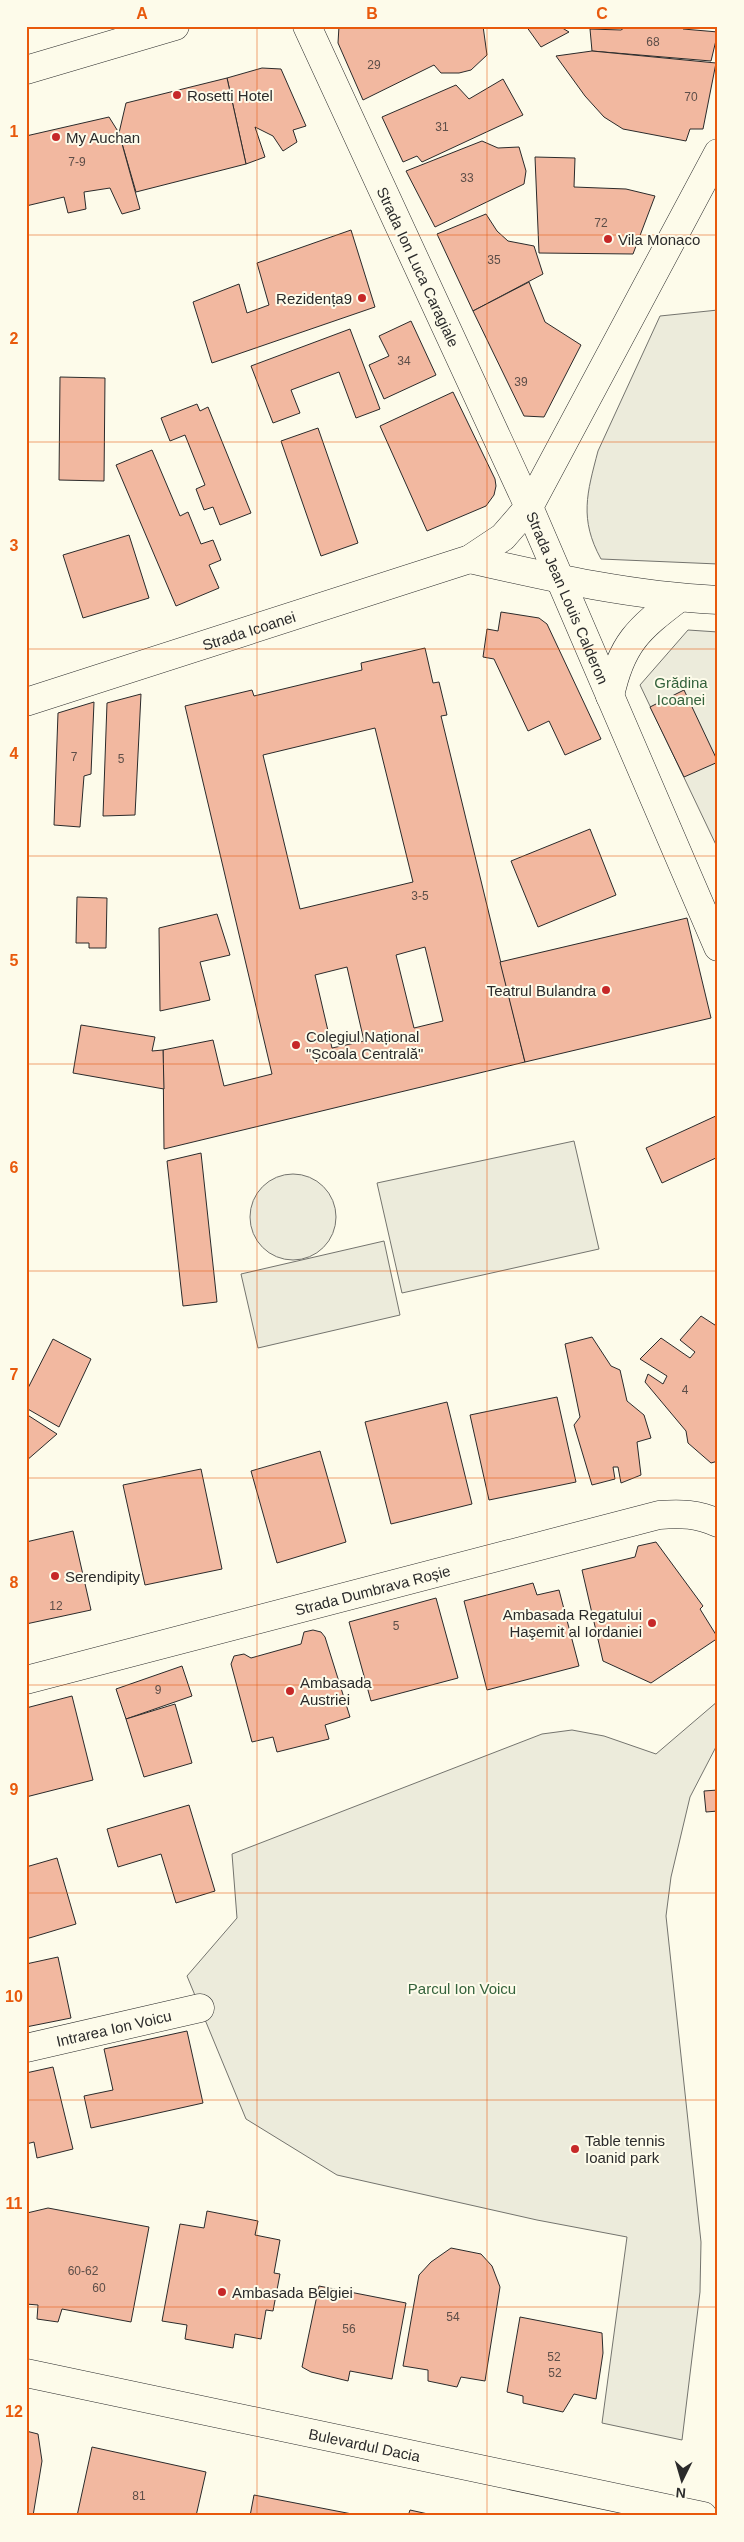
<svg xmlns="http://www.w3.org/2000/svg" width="744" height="2542" viewBox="0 0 744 2542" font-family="Helvetica,sans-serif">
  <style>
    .green { fill: #ecebdb; stroke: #74746e }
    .building { fill: #f2b8a0; stroke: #2b2b2b; fill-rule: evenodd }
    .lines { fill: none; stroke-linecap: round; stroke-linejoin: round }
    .street-casing { stroke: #2b2b2b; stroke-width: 29 }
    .secondary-casing { stroke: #2b2b2b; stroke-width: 29 }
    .street { stroke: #fdfbea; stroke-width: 28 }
    .secondary { stroke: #fdfbea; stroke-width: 28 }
    .grid { fill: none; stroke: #e8590c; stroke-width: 1; stroke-opacity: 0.55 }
    .poi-dot { fill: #c62828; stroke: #fdfbea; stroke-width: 2 }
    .labels { text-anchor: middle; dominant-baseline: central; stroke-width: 4; stroke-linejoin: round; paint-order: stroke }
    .number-label { font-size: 12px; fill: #5d4e48 }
    .poi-label { font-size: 15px; fill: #2b2b2b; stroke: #fdfbea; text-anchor: start }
    .street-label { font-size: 15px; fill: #2b2b2b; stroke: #fdfbea }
    .park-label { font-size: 15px; fill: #34623c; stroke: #fdfbea }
    .neatline { fill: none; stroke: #e8590c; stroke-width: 2 }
    .grid-label { font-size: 16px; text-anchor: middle; font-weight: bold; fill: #e8590c }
  </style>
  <rect width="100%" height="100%" fill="#fdfbea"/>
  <g class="green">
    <path d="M718,310V564L601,559C579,519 587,493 598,451L660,316Z"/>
    <path d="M688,630L718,632V849L640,685Z"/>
    <path d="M574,1141L599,1249L402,1293L377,1183Z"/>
    <circle cx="293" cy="1217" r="43"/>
    <path d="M384,1241L400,1315L258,1348L241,1274Z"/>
    <path d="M718,1701V1743L690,1797L671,1877L666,1916L701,2242L700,2292L682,2440L602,2423L627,2237L537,2220L337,2175L246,2119L187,1976L237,1918L232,1854L542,1734L572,1730L604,1736L656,1754Z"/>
  </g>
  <g class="building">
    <path d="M339,26H483L487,55L471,70L459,73H441L434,65L363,100L338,43Z"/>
    <path d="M526,26H559L569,32L541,47Z"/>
    <path d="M627,26H683V29L718,32L711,61L592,51L590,29L621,30Z"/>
    <path d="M592,51L716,63L703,129H690L686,141L623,129L604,117L585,96L556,56Z"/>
    <path d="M262,68L281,69L306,126L293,130L297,142L283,151L273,136L255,127L265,157L246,164L227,78Z"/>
    <path d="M227,78L246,164L136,192L119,133L126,103Z"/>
    <path d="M503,79L523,115L422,162L417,156L403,162L382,117L456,85L469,99Z"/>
    <path d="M109,117L119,133L140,209L122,214L110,188L84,192L86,209L68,213L64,197L26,206V136Z"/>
    <path d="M482,141L498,148L519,147L526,171L524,184L435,227L406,171Z"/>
    <path d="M535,157L575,158L574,187L626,189L655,196L633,254L539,253Z"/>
    <path d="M486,214L497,231L508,241L534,246L543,274L473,311L437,234Z"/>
    <path d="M351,230L375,307L212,363L193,302L239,284L247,313L269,305L257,263Z"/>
    <path d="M529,282L545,322L581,345L544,417L524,416L473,311Z"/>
    <path d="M411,321L436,375L384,399L369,365L389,356L379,336Z"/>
    <path d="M350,329L380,409L356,418L339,372L291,390L300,413L273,423L251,366Z"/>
    <path d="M60,377L105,378L104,481L59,480Z"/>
    <path d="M453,392L495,479L496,486L494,495L486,506L427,531L380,426Z"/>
    <path d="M197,404L200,411L208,407L251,513L220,525L213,507L204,510L196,489L205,485L185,435L170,441L161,418Z"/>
    <path d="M318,428L358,543L321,556L281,441Z"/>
    <path d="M152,450L180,516L188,512L201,544L213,540L221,560L209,565L219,588L176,606L116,465Z"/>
    <path d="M129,535L149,598L83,618L63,555Z"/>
    <path d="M501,612L539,618L547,624L601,739L565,755L549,721L528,731L494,659L483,657L487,629L498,631Z"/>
    <path d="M425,648L433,683L439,682L447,715L441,716L525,1062L164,1149L163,1050L213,1040L224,1086L272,1074L185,706L252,690L254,696L362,670L361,663ZM375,728L413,882L300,909L263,755ZM425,947L443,1021L414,1028L396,955ZM347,967L364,1041L332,1048L315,975Z"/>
    <path d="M684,690L718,762L684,777L650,707Z"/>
    <path d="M141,694L135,815L103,816L107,703Z"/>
    <path d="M94,702L91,774L84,776L80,827L54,825L58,713Z"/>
    <path d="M590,829L616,895L538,927L511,861Z"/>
    <path d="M77,897L107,898L106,948H89V943H76Z"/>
    <path d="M217,914L230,955L200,962L210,1000L160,1011L159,928Z"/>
    <path d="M687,918L711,1018L525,1062L500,962Z"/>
    <path d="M81,1025L155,1037L152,1051L163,1050L164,1089L73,1073Z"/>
    <path d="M718,1115V1157L662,1183L646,1148Z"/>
    <path d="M201,1153L217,1302L183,1306L167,1161Z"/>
    <path d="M701,1316L718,1327V1461L711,1463L688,1443L686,1431L645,1382L648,1374L663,1384L667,1376L640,1359L661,1338L690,1358L695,1352L680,1340Z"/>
    <path d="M592,1337L611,1366L620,1370L627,1401L644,1415L651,1438L637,1442L641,1475L621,1483L618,1467H613L615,1479L592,1485L574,1425L580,1417L565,1344Z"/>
    <path d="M53,1339L91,1359L59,1427L26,1408V1392Z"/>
    <path d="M557,1397L576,1482L489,1500L470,1415Z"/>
    <path d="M447,1402L472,1504L391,1524L365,1422Z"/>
    <path d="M26,1414L57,1434L26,1461Z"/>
    <path d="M320,1451L346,1542L277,1563L251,1471Z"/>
    <path d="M201,1469L222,1569L145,1585L123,1485Z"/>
    <path d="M73,1531L91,1610L26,1624V1542Z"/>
    <path d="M656,1542L703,1606L700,1609L718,1638L651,1683L603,1661L582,1570L635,1557L638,1546Z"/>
    <path d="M533,1583L537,1595L559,1590L579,1666L487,1690L464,1601Z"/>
    <path d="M436,1598L458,1678L371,1701L349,1622Z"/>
    <path d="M313,1630L321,1632L325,1637L350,1717L325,1725L329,1739L277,1752L273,1737L252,1742L231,1664L234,1656L244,1654L251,1658L301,1644L304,1632Z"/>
    <path d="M182,1666L192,1696L126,1719L116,1689Z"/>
    <path d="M72,1696L93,1780L26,1797V1708Z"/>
    <path d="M175,1704L192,1763L144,1777L126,1719Z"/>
    <path d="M718,1790V1811L706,1812L704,1791Z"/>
    <path d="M189,1805L215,1891L176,1903L161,1854L118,1867L107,1829Z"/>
    <path d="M57,1858L76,1924L26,1939V1867Z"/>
    <path d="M58,1957L71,2018L26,2027V1964Z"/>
    <path d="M187,2031L203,2103L91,2128L84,2096L113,2090L104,2049Z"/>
    <path d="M53,2067L73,2149L37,2158L34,2142L26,2144V2073Z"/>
    <path d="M48,2208L149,2227L131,2322L62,2309L58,2322L37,2319L38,2305L26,2304L27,2213Z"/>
    <path d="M207,2211L258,2221L255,2235L280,2240L274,2273L280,2274L273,2311L266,2310L261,2339L235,2334L233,2348L185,2339L187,2325L162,2321L180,2224L204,2228Z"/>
    <path d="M451,2248L481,2254L492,2266L500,2287L485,2381L461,2377L457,2387L428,2381V2370L403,2366L419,2275L431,2262Z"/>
    <path d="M319,2286L406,2303L392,2379L350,2371L348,2381L311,2372L302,2367Z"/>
    <path d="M520,2317L602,2333L603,2353L596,2399L574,2394L563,2412L523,2403V2396L507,2392Z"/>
    <path d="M26,2431L38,2434L42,2461L33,2516H26Z"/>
    <path d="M92,2447L206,2472L196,2516H77Z"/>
    <path d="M254,2495L352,2514V2516H250Z"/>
    <path d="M410,2510L437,2516H408Z"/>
  </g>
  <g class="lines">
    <g class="street-casing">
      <g id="street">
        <path d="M470,559C552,578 634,596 718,600"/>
        <path d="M610,696C621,644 638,629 679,598"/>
        <path id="s1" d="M26,702L470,559L503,537L529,507L307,26"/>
        <path id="s2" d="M26,1680L659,1515C681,1513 698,1514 718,1523"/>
        <path id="s3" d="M26,2048L200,2008"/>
      </g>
    </g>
    <g class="secondary-casing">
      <g id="secondary">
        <path d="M26,70L175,26"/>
        <path id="s4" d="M718,153L529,507L718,947"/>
        <path id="s5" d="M26,2373L703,2516"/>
      </g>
    </g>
    <use href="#street" class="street"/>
    <use href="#secondary" class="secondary"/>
  </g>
  <path class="grid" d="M257,26V2516M487,26V2516M26,235H718M26,442H718M26,649H718M26,856H718M26,1064H718M26,1271H718M26,1478H718M26,1685H718M26,1893H718M26,2100H718M26,2307H718"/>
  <g class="poi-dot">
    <circle cx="177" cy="95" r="5"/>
    <circle cx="56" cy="137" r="5"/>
    <circle cx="608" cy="239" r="5"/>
    <circle cx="362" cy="298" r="5"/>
    <circle cx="606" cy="990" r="5"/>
    <circle cx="296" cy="1045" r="5"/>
    <circle cx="55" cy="1576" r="5"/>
    <circle cx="652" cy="1623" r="5"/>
    <circle cx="290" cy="1691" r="5"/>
    <circle cx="575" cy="2149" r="5"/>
    <circle cx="222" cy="2292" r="5"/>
  </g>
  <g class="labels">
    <g class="number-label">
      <text x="653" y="42">68</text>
      <text x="374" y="65">29</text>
      <text x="691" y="97">70</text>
      <text x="442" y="127">31</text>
      <text x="77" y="162">7-9</text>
      <text x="467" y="178">33</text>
      <text x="601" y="223">72</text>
      <text x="494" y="260">35</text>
      <text x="404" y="361">34</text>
      <text x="521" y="382">39</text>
      <text x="74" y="757">7</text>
      <text x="121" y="759">5</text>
      <text x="420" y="896">3-5</text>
      <text x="685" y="1390">4</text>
      <text x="56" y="1606">12</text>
      <text x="396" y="1626">5</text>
      <text x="158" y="1690">9</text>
      <text x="83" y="2271">60-62</text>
      <text x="99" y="2288">60</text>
      <text x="453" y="2317">54</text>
      <text x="349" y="2329">56</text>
      <text x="554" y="2357">52</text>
      <text x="555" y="2373">52</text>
      <text x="139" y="2496">81</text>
    </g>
    <g class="poi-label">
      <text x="187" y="95">Rosetti Hotel</text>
      <text x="66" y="137">My Auchan</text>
      <text x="618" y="239">Vila Monaco</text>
      <text x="352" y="298" text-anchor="end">Rezidența9</text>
      <text x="596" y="990" text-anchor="end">Teatrul Bulandra</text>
      <text x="306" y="1036">Colegiul Național<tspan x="306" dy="17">"Școala Centrală"</tspan></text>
      <text x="65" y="1576">Serendipity</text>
      <text x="642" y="1614" text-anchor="end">Ambasada Regatului<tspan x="642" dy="17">Haşemit al Iordaniei</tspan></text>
      <text x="300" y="1682">Ambasada<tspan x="300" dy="17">Austriei</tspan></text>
      <text x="585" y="2140">Table tennis<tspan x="585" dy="17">Ioanid park</tspan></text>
      <text x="232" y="2292">Ambasada Belgiei</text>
    </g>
    <g class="street-label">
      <text transform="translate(418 267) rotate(65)">Strada Ion Luca Caragiale</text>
      <text stroke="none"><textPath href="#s4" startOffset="500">Strada Jean Louis Calderon</textPath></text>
      <text stroke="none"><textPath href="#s1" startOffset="234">Strada Icoanei</textPath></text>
      <text stroke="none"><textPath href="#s2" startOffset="358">Strada Dumbrava Roșie</textPath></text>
      <text stroke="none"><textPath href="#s3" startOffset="90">Intrarea Ion Voicu</textPath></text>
      <text stroke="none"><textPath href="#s5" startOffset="346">Bulevardul Dacia</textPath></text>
    </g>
    <g class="park-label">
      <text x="681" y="682">Grădina<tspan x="681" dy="17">Icoanei</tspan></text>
      <text x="462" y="1988">Parcul Ion Voicu</text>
    </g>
  </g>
  <rect width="744" height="2542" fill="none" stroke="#fdfbea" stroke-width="55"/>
  <g transform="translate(682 2480) rotate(185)" stroke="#fdfbea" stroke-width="4" paint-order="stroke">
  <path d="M0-4L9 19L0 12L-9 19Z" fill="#2b2b2b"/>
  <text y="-8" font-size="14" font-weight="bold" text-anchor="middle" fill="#2b2b2b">N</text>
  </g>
  <rect x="28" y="28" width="688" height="2486" class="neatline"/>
  <g class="grid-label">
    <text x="142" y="19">A</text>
    <text x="372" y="19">B</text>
    <text x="602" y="19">C</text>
    <text x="14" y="137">1</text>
    <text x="14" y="344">2</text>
    <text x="14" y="551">3</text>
    <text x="14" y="759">4</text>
    <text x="14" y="966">5</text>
    <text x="14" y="1173">6</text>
    <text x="14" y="1380">7</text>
    <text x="14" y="1588">8</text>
    <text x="14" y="1795">9</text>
    <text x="14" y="2002">10</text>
    <text x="14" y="2209">11</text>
    <text x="14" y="2417">12</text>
  </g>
</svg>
